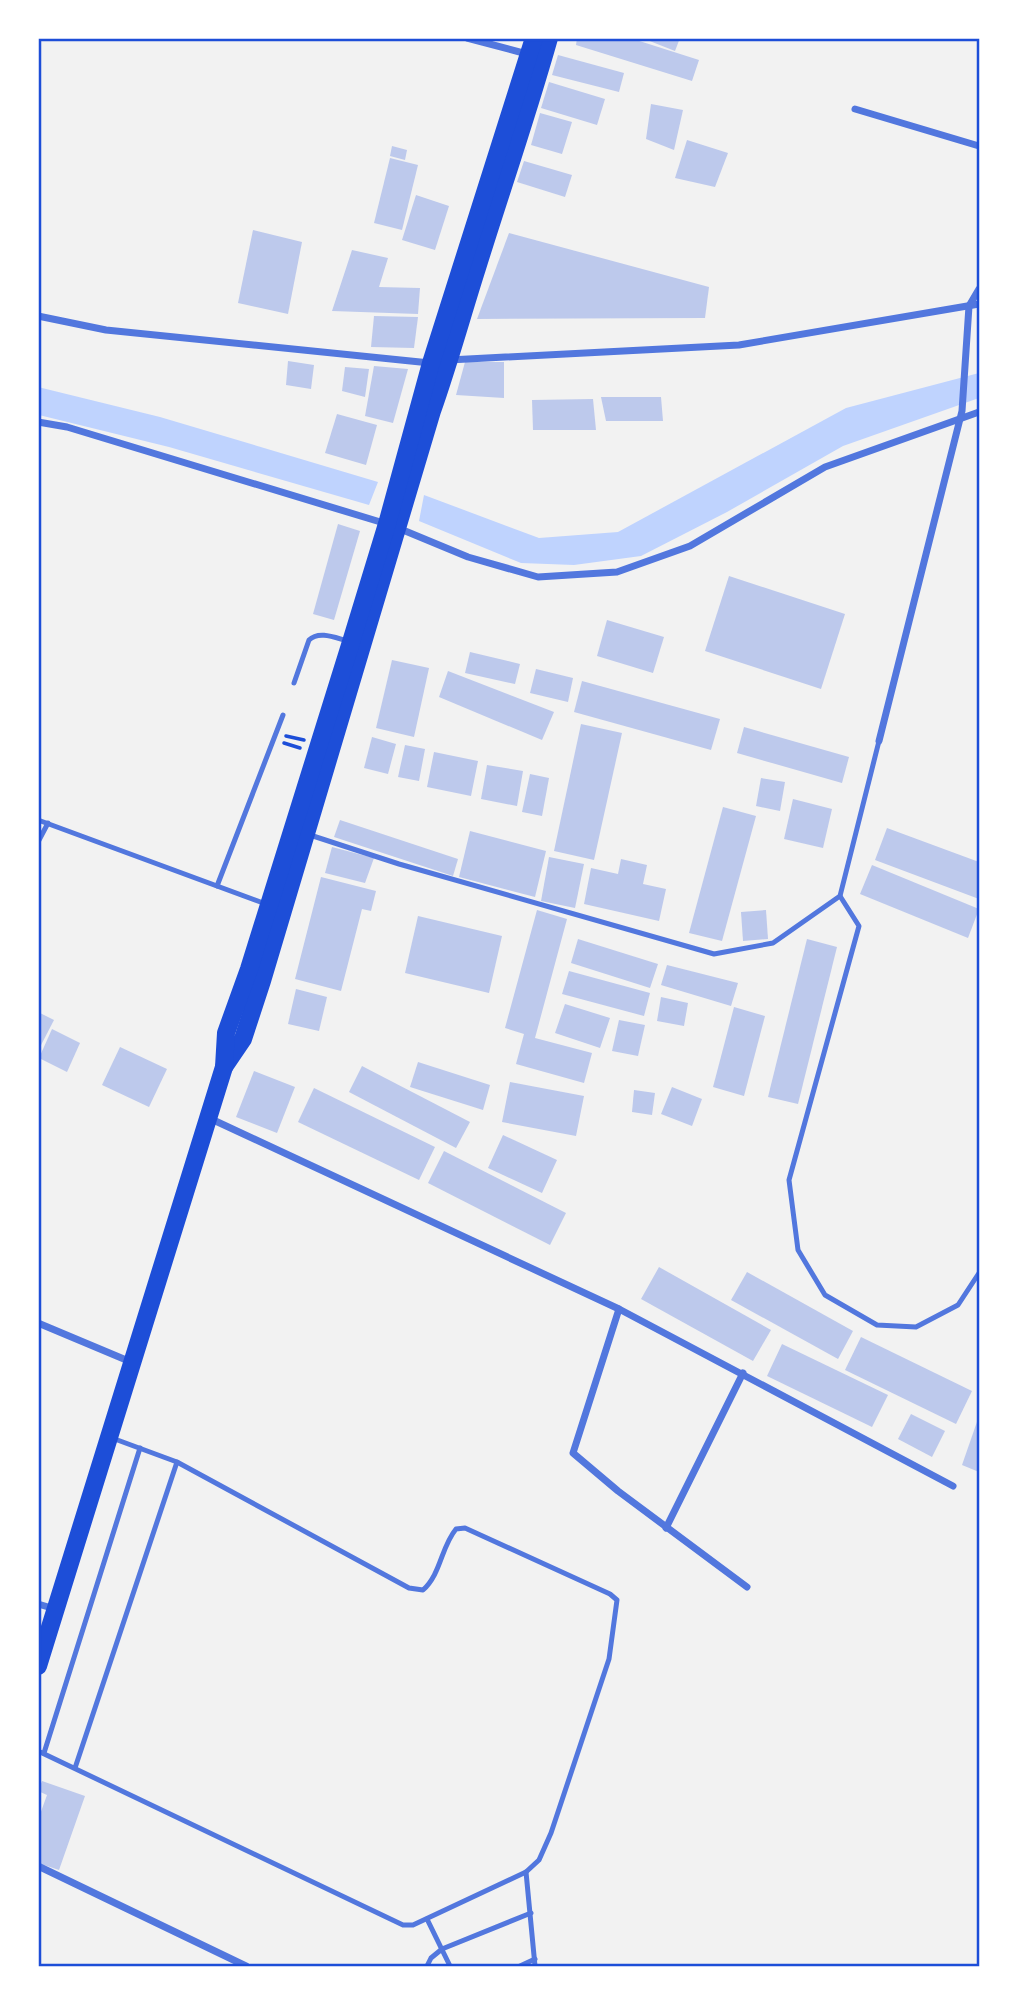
<svg xmlns="http://www.w3.org/2000/svg" width="1018" height="2005" viewBox="0 0 1018 2005" font-family="'PT Sans',sans-serif">
  <style>
    .water { fill: #bfd3fe }
    .building { fill: #bdc9ec }
    .lines { fill: none; stroke-linecap: round; stroke-linejoin: round }
    .path { stroke: #1d4ed8; stroke-width: 3.5 }
    .service { stroke: #5277de; stroke-width: 5 }
    .minor { stroke: #5277de; stroke-width: 7 }
    .trunk { stroke: #1d4ed8; stroke-width: 18 }
    .neatline { fill: none; stroke: #1d4ed8; stroke-width: 2.5 }
  </style>
  <rect width="100%" height="100%" fill="#f2f2f2"/>
  <g class="water">
    <path d="M979,373V398L843,446L727,512L641,556L574,565L521,563L419,521L424,495L539,538L618,532L846,408Z"/>
    <path d="M38,387L160,417L378,482L369,505L169,447L39,415Z"/>
  </g>
  <g class="building">
    <path d="M577,38H630L699,60L692,81L576,45Z"/>
    <path d="M642,38H680L675,51Z"/>
    <path d="M558,55L624,73L619,92L552,75Z"/>
    <path d="M549,82L605,99L597,125L541,108Z"/>
    <path d="M651,104L683,110L674,150L646,139Z"/>
    <path d="M540,113L572,122L562,154L531,145Z"/>
    <path d="M687,140L728,153L715,187L675,178Z"/>
    <path d="M392,146L407,150L405,160L390,156Z"/>
    <path d="M390,158L418,165L402,230L374,223Z"/>
    <path d="M524,161L572,175L565,197L517,182Z"/>
    <path d="M416,195L449,206L435,250L402,240Z"/>
    <path d="M253,230L302,242L288,314L238,303Z"/>
    <path d="M509,233L709,287L705,318L477,319Z"/>
    <path d="M352,250L388,258L379,287L420,288L418,314L332,311Z"/>
    <path d="M374,316L418,317L414,348L371,347Z"/>
    <path d="M288,361L314,365L311,389L286,385Z"/>
    <path d="M465,362H504V398L456,395Z"/>
    <path d="M374,366L408,369L393,423L365,416Z"/>
    <path d="M345,367L369,369L365,397L342,391Z"/>
    <path d="M601,397H661L663,421H606Z"/>
    <path d="M593,399L596,430H533L532,400Z"/>
    <path d="M337,414L377,425L366,465L325,453Z"/>
    <path d="M338,524L360,531L334,620L313,614Z"/>
    <path d="M729,576L845,614L821,689L705,651Z"/>
    <path d="M607,620L664,637L653,673L597,656Z"/>
    <path d="M470,652L520,664L515,684L465,673Z"/>
    <path d="M392,660L429,668L414,737L376,728Z"/>
    <path d="M536,669L573,678L568,702L530,693Z"/>
    <path d="M448,671L554,712L542,740L439,697Z"/>
    <path d="M582,681L720,719L711,750L574,712Z"/>
    <path d="M581,724L622,733L594,860L554,851Z"/>
    <path d="M744,727L849,757L842,783L737,753Z"/>
    <path d="M372,737L396,744L388,774L364,768Z"/>
    <path d="M405,745L425,749L419,781L398,777Z"/>
    <path d="M434,752L478,761L471,796L427,787Z"/>
    <path d="M487,765L523,771L517,806L481,799Z"/>
    <path d="M530,774L549,778L542,816L522,812Z"/>
    <path d="M761,778L785,782L780,811L756,806Z"/>
    <path d="M793,799L832,809L823,848L784,839Z"/>
    <path d="M723,807L756,816L722,941L689,933Z"/>
    <path d="M340,820L458,859L453,876L334,837Z"/>
    <path d="M887,828L979,862V899L875,860Z"/>
    <path d="M470,831L546,851L535,897L459,877Z"/>
    <path d="M332,847L374,858L365,883L325,873Z"/>
    <path d="M549,857L584,864L575,908L541,901Z"/>
    <path d="M621,859L647,865L643,884L666,889L659,921L584,904L591,868L618,874Z"/>
    <path d="M872,865L979,909L968,938L860,894Z"/>
    <path d="M321,877L376,891L371,911L362,909L341,991L295,979Z"/>
    <path d="M537,910L567,919L535,1038L592,1053L584,1083L516,1064L524,1034L505,1028Z"/>
    <path d="M766,910L768,939L743,941L741,912Z"/>
    <path d="M418,916L502,936L489,993L405,973Z"/>
    <path d="M578,939L658,964L650,988L571,963Z"/>
    <path d="M807,939L837,947L798,1104L768,1097Z"/>
    <path d="M667,965L738,983L731,1006L661,985Z"/>
    <path d="M569,971L650,993L644,1016L562,994Z"/>
    <path d="M296,989L327,997L319,1031L288,1024Z"/>
    <path d="M661,997L688,1003L684,1026L657,1021Z"/>
    <path d="M565,1004L610,1018L600,1048L555,1033Z"/>
    <path d="M734,1007L765,1016L744,1096L713,1087Z"/>
    <path d="M38,1012L54,1020L38,1051Z"/>
    <path d="M619,1020L645,1025L638,1056L612,1051Z"/>
    <path d="M52,1029L80,1043L67,1072L39,1058Z"/>
    <path d="M120,1047L167,1069L149,1107L102,1085Z"/>
    <path d="M418,1062L490,1085L483,1110L410,1087Z"/>
    <path d="M362,1066L470,1122L456,1148L349,1092Z"/>
    <path d="M254,1071L295,1087L277,1133L236,1117Z"/>
    <path d="M510,1082L584,1096L576,1136L502,1122Z"/>
    <path d="M672,1087L702,1099L692,1126L661,1114Z"/>
    <path d="M314,1088L435,1147L419,1180L298,1122Z"/>
    <path d="M634,1090L655,1093L652,1115L632,1112Z"/>
    <path d="M503,1135L557,1160L542,1193L488,1168Z"/>
    <path d="M444,1151L566,1213L550,1245L428,1183Z"/>
    <path d="M659,1267L771,1330L753,1361L641,1299Z"/>
    <path d="M747,1272L853,1331L838,1359L731,1300Z"/>
    <path d="M861,1337L972,1391L956,1424L845,1370Z"/>
    <path d="M782,1344L888,1395L872,1427L767,1376Z"/>
    <path d="M911,1414L945,1431L932,1457L898,1439Z"/>
    <path d="M979,1416V1472L962,1465Z"/>
    <path d="M42,1781L85,1796L59,1870L38,1863V1820L47,1795L38,1791Z"/>
  </g>
  <g class="lines">
    <g class="path">
      <path d="M286,736L304,740"/>
      <path d="M284,743L300,748"/>
    </g>
    <g class="service">
      <path d="M294,683L309,640C319,630 336,638 348,641"/>
      <path d="M38,820L266,904"/>
      <path d="M310,835L399,864L714,954L773,943L840,896L879,741"/>
      <path d="M38,842L48,823"/>
      <path d="M217,886L283,715"/>
      <path d="M840,896L859,926L789,1180L798,1250L825,1295L877,1325L916,1327L958,1305L979,1273"/>
      <path d="M38,1751L403,1925H413L526,1872L539,1860L551,1833L609,1659L617,1600L610,1594L465,1528L456,1529C441,1547 441,1574 423,1590L409,1588L177,1462L112,1438"/>
      <path d="M44,1753L140,1448"/>
      <path d="M75,1768L177,1462"/>
      <path d="M526,1872L535,1966"/>
      <path d="M427,1919L450,1966"/>
      <path d="M427,1966L431,1958L442,1949L531,1913"/>
      <path d="M520,1966L535,1959"/>
    </g>
    <g class="minor">
      <path d="M467,38L527,54"/>
      <path d="M855,109L979,146"/>
      <path d="M38,316L106,330L430,363"/>
      <path d="M449,360L739,345L979,304"/>
      <path d="M38,422L67,427L387,524"/>
      <path d="M398,528L468,557L538,577L617,572L690,546L825,467L979,412"/>
      <path d="M879,741L962,411L969,306L979,289"/>
      <path d="M209,1118L619,1309L953,1486"/>
      <path d="M619,1309L573,1453L618,1491L747,1587"/>
      <path d="M38,1323L131,1362"/>
      <path d="M666,1528L743,1373"/>
      <path d="M38,1604L55,1609"/>
      <path d="M38,1866L246,1966"/>
    </g>
    <g class="trunk">
      <path d="M224,1067L243,1039L262,981L432,411C449,363 462,315 477,268C501,191 527,116 549,38"/>
      <path d="M38,1666L224,1067L226,1033L249,969L351,642L387,524L431,363L534,38"/>
    </g>
  </g>
  <rect width="1018" height="2005" fill="none" stroke="#ffffff" stroke-width="80"/>
  <rect x="40" y="40" width="938" height="1925" class="neatline"/>
</svg>
